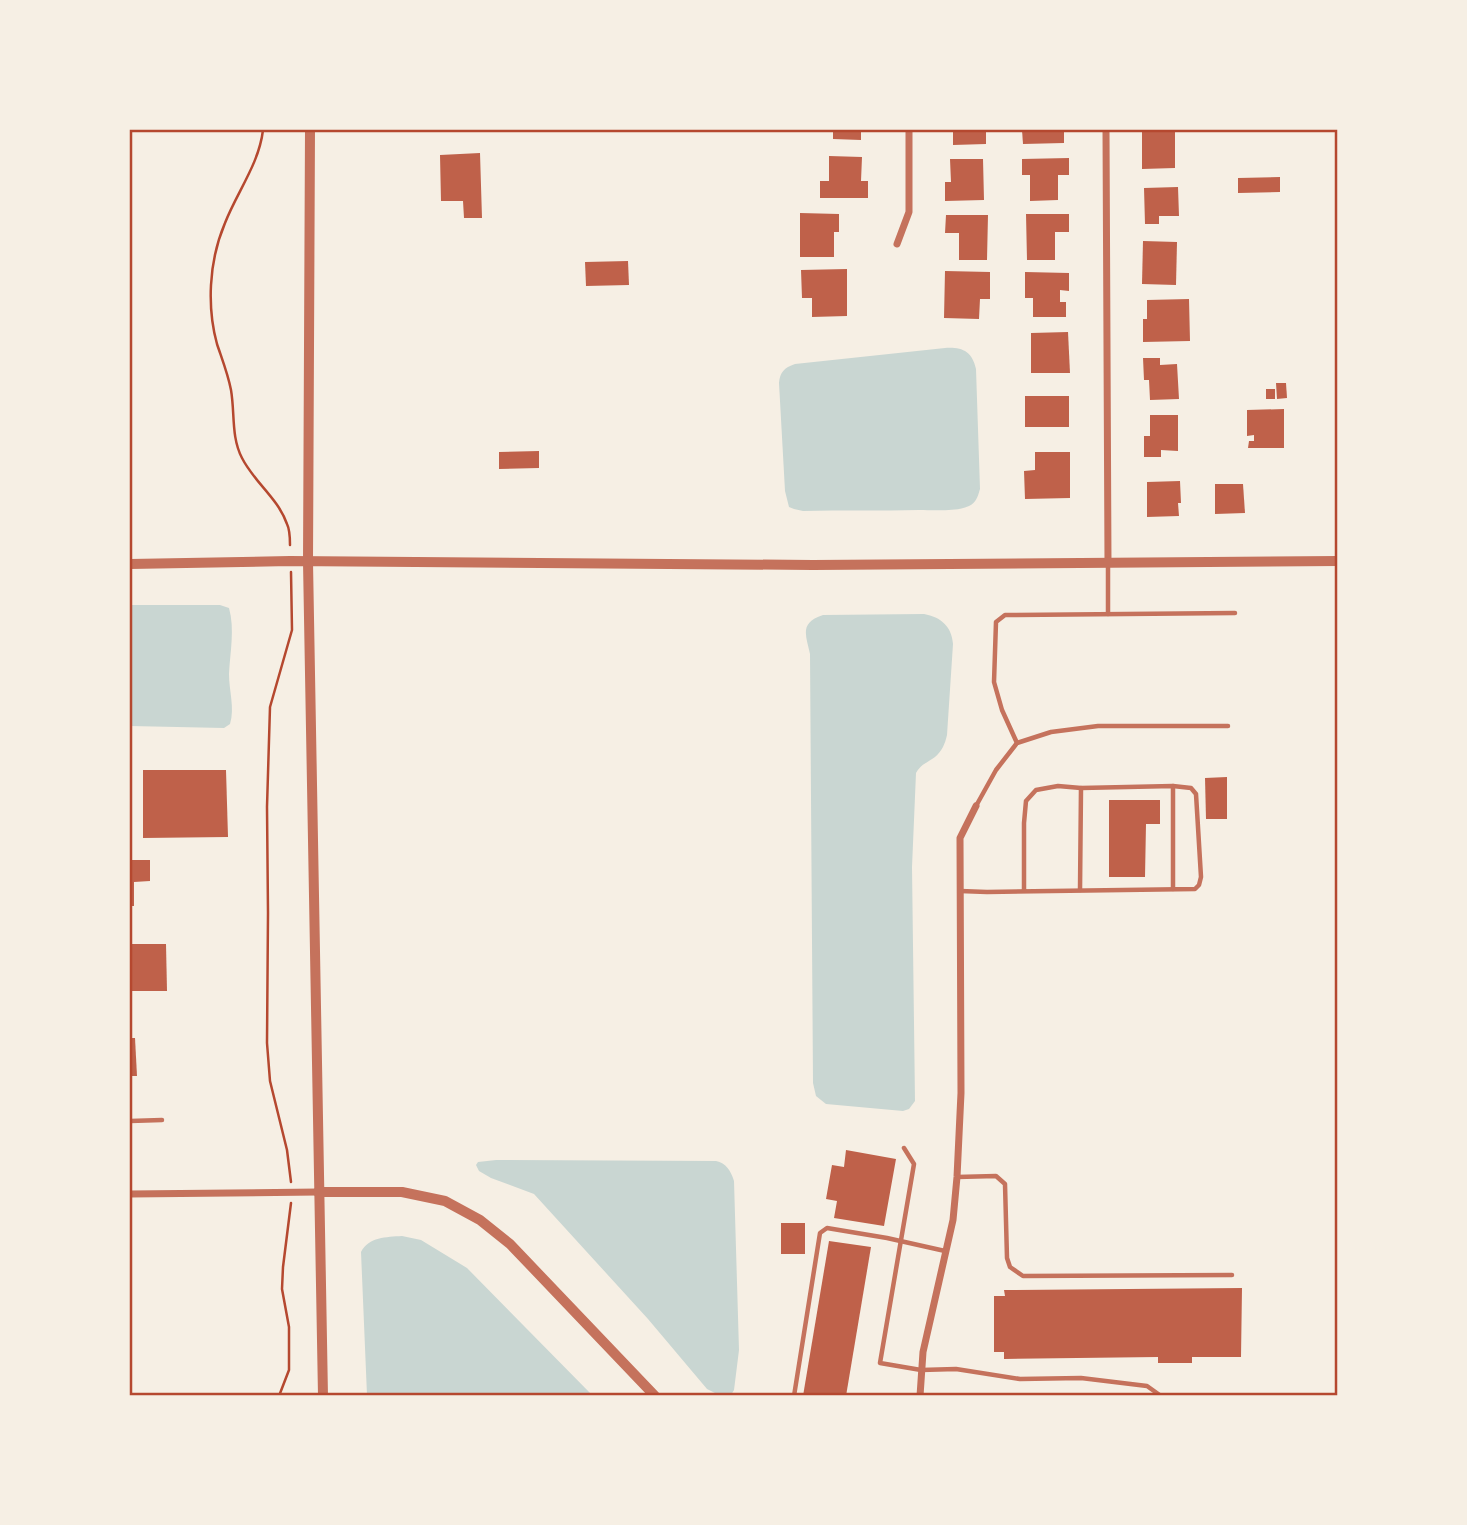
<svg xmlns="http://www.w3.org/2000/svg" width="1467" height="1525" viewBox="0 0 1467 1525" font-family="'Archivo Narrow',sans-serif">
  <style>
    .water { fill: #c9d6d2 }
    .building { fill: #bf614a }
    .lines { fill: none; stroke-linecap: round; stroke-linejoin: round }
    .path { stroke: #b5482f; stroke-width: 2.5 }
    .service { stroke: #c5725c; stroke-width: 4.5 }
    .minor { stroke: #c5725c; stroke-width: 7 }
    .tertiary { stroke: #c5725c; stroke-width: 10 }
    .neatline { fill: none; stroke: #b5482f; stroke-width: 2.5 }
  </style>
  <rect width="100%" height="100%" fill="#f6efe4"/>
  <g class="water">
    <path d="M945,348C962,347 972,351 976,369L980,489C978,496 976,503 969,506C957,512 932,510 919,510C881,511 842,510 803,511L794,509L789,507L785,491L779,383C780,372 784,368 795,364Z"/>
    <path d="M130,605H220L229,608C235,629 230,653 229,674C229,691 235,708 230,724L224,728L130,726Z"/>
    <path d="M924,614C941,617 952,627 953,644L947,735C945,744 942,751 935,757C927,763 921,764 916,773L912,867L915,1101L909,1109L903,1111L826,1104L816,1096L813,1083L810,654C806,635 799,623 823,615Z"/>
    <path d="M496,1160L716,1161C726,1163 731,1171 734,1181L739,1350L734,1390L731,1395H719L707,1389L648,1319L534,1194L491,1178L479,1171L476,1165L478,1162Z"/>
    <path d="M402,1236L421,1240L467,1268L592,1395H367L361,1252C369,1237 386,1237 402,1236Z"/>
  </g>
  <g class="building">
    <path d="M833,130H861V140L833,139Z"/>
    <path d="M953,130H986V144L953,145Z"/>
    <path d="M1022,130H1064V143L1023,144Z"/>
    <path d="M1142,130H1175V168L1142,169Z"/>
    <path d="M480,153L482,218H464L463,201H441L440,155Z"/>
    <path d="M829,156L862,157L861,181H868V198H820V181H829Z"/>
    <path d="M1069,158V175H1058V200L1030,201V175H1022V159Z"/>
    <path d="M950,159H983L984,200L945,201V182H951Z"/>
    <path d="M1280,177V192L1238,193V178Z"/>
    <path d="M1178,187L1179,216H1159V224H1145L1144,188Z"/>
    <path d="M800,213L839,214V232H834V257H800Z"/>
    <path d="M1026,214H1069V232H1055V260H1027Z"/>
    <path d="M946,215H988L987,260H959V233H945Z"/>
    <path d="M1143,241L1177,242L1176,285L1142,284Z"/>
    <path d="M628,261L629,285L586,286L585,262Z"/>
    <path d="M847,269V316L812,317V298H802L801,270Z"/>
    <path d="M945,271L990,272V299H980L979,319L944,318Z"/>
    <path d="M1025,272L1069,273V291L1060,290V302H1066V317H1033V298H1025Z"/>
    <path d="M1189,299L1190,341L1143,342V319H1147V300Z"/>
    <path d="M1068,332L1070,373H1031V333Z"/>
    <path d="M1143,358H1160V365L1177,364L1179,399L1150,400L1149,380H1144Z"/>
    <path d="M1276,383H1286L1287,398L1277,399Z"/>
    <rect x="1266" y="389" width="9" height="10"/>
    <rect x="1025" y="396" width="44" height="31"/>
    <path d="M1284,409V448H1248L1249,441H1254V435L1247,436V410Z"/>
    <path d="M1150,415H1178V451L1161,450V457H1144V436H1150Z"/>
    <path d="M539,451V468L499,469V452Z"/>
    <path d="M1035,452H1070V498L1025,499L1024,471L1035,470Z"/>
    <path d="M1180,481L1181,503H1178L1179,516L1147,517V482Z"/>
    <path d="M1215,484H1243L1245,513L1215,514Z"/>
    <path d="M143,770H226L228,837L143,838Z"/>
    <path d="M1227,777V819H1206L1205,778Z"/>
    <path d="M1109,800H1160V824H1146L1145,877H1109Z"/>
    <path d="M130,860H150V881L134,882V906H130Z"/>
    <path d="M130,944H166L167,991H130Z"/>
    <path d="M130,1038H135L137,1076H130Z"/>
    <path d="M846,1150L896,1159L884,1226L834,1218L837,1201L826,1199L832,1165L844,1167Z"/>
    <rect x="781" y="1223" width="24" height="31"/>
    <path d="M829,1241L871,1247L846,1396H803Z"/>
    <path d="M1242,1288L1241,1357H1192V1363H1158V1357L1004,1359V1352H994V1296H1005L1004,1290Z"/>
  </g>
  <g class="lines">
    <g class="path">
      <path d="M263,130C259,164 237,192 225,223C217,242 212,265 211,285C210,304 212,326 217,344C222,359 228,374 231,390C235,413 231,437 242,458C254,482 278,498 287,524C290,530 290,538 290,545"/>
      <path d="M291,1182L287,1150L270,1081L267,1043L268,913L267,807L270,707L292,630L291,572"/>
      <path d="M279,1396L289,1370V1327L282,1289L283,1267L291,1203"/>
    </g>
    <g class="service">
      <path d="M1108,564V614"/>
      <path d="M1017,743L1002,710L994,682L996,622L1005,615L1235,613"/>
      <path d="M1173,786V889"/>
      <path d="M976,806L996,770L1017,743L1051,732L1098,726H1228"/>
      <path d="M1080,890L1081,788"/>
      <path d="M960,891L987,892L1195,889L1199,885L1201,877L1196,794L1191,788L1173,786L1081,788L1058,786L1036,790L1026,801L1024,823V891"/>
      <path d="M130,1121L162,1120"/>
      <path d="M904,1148L914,1164L880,1363L921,1370L956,1369L1020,1379L1081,1378L1147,1386L1161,1396"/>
      <path d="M957,1177L996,1176L1005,1184L1007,1258L1010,1267L1023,1276L1232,1275"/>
      <path d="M794,1396L820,1233L827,1228L887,1238L945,1251"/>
    </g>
    <g class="minor">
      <path d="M1106,130L1108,563"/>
      <path d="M897,244L909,212V130"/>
      <path d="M130,1194L318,1192"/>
      <path d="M920,1396L923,1352L953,1220L957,1177L961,1093L960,838L976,806"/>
    </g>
    <g class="tertiary">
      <path d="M310,130L308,562L323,1396"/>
      <path d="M130,564L290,561L813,565L1338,561"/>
      <path d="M318,1192H402L445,1201L480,1220L510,1244L655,1396"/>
    </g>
  </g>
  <rect width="1467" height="1525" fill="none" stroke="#f6efe4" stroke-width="262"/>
  <rect x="131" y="131" width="1205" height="1263" class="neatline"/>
</svg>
